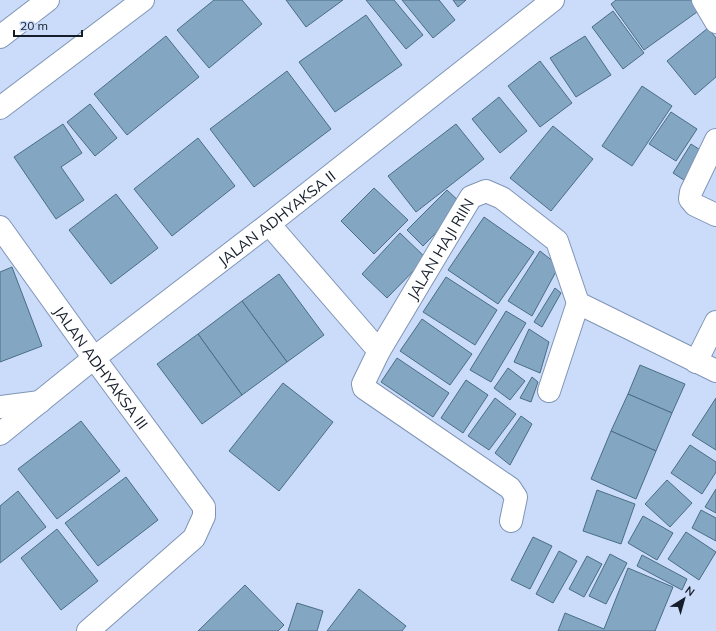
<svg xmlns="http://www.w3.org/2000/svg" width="716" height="631" viewBox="0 0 716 631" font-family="Mulish,sans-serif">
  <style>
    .building { fill: #83a7c2; stroke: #4a6d85 }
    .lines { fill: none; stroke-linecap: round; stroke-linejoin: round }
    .minor-casing { stroke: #8095b6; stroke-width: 24 }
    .major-casing { stroke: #8095b6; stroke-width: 24 }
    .minor { stroke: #fff; stroke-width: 22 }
    .major { stroke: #fff; stroke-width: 22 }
    .labels { text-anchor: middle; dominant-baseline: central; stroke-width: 4; stroke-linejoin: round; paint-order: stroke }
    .street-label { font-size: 15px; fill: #151d2a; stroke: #cadcf9 }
  </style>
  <rect width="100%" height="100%" fill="#cadcf9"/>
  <g class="building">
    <path d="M214,0H242L262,24L209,68L177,30Z"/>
    <path d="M286,0H343L306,27Z"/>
    <path d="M366,0H394L423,35L406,49Z"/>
    <path d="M402,0H439L455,20L433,38Z"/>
    <path d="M453,0H466L458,7Z"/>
    <path d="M616,0H698L704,7L644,50L611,4Z"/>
    <path d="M613,11L644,53L623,69L592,27Z"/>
    <path d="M366,15L402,65L335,112L299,62Z"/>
    <path d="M708,28L716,38V77L695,95L667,61Z"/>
    <path d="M166,36L199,77L127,135L94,94Z"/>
    <path d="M585,36L611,75L576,97L550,58Z"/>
    <path d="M540,61L572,103L540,127L508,86Z"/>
    <path d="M287,71L331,129L254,187L210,129Z"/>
    <path d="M642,86L672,106L632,166L602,146Z"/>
    <path d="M499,97L527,131L500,153L472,119Z"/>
    <path d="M90,104L117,138L95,156L67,122Z"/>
    <path d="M671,112L697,129L676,161L649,144Z"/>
    <path d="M63,124L82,153L61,167L84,200L56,219L14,157Z"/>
    <path d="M456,124L484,159L416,212L388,176Z"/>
    <path d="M553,126L593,159L551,211L510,178Z"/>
    <path d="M198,138L235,186L172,236L134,189Z"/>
    <path d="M691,144L708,155L690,184L673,173Z"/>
    <path d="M374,188L408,220L374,254L341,221Z"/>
    <path d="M447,190L463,205L423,246L407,230Z"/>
    <path d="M116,194L158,248L111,284L69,230Z"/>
    <path d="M484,217L534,252L498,304L448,270Z"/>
    <path d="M400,233L426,258L387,298L362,274Z"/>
    <path d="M540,251L559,266L532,316L508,301Z"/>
    <path d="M12,267L42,346L0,362V272Z"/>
    <path d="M279,274L324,335L287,362L242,301Z"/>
    <path d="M446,277L497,310L475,345L423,312Z"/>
    <path d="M555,288L561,293L542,327L534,322Z"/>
    <path d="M242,301L287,362L242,395L198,334Z"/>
    <path d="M506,311L526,323L491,382L470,370Z"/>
    <path d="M422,319L472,354L450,385L400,351Z"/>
    <path d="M529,329L549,342L540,373L514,362Z"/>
    <path d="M198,334L242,395L202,424L157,364Z"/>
    <path d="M397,358L449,393L433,417L381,382Z"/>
    <path d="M640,365L685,384L672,413L628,394Z"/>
    <path d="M508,368L525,381L510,400L494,388Z"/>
    <path d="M532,377L538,382L531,402L520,398Z"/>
    <path d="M466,380L488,395L463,433L441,418Z"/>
    <path d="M283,383L333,422L279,491L229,451Z"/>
    <path d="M628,394L672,413L656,451L611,431Z"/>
    <path d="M495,398L516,414L489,450L468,436Z"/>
    <path d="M716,398V450L692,435Z"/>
    <path d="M521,416L532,424L510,465L495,453Z"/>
    <path d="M81,421L120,471L57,519L18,469Z"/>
    <path d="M611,431L656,451L636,499L591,479Z"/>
    <path d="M690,445L716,462V472L702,494L671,473Z"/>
    <path d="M126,477L158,520L98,566L65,523Z"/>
    <path d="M667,480L692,503L670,527L645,504Z"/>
    <path d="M716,489V513L705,507Z"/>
    <path d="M597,490L635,504L621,544L583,531Z"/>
    <path d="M18,491L46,527L0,563V506Z"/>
    <path d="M701,510L716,518V541L692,528Z"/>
    <path d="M643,516L673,533L657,560L628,543Z"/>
    <path d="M57,529L98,581L61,610L21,558Z"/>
    <path d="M686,532L716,552L699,580L668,559Z"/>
    <path d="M533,537L552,546L530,589L511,580Z"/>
    <path d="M559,551L577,561L553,603L536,594Z"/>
    <path d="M610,554L627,563L606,604L589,596Z"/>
    <path d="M642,555L687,579L682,590L637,566Z"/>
    <path d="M587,556L602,564L584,597L569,589Z"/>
    <path d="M628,568L673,587L655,631H558L565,613L604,629Z"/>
    <path d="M245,585L284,625L278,631H198Z"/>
    <path d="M359,589L406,626L402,631H327Z"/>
    <path d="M297,603L323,611L317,631H288Z"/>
  </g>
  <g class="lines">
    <g class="minor-casing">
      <g id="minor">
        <path d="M703,0L716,22"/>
        <path d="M716,140L691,192L690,199L695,205L716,215"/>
        <path d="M269,224L379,351"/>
        <path id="s1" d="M0,227L94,358L204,507V516L194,538L88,631"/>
        <path d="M696,362L716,322"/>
        <path d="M549,391L578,303"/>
        <path d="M0,407L40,402"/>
        <path id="s2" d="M0,434L94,358L269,224L553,0"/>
        <path id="s3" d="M511,521L516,497L510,488L364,388L363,384L379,351L471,197L486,191L502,198L557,241L578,303L716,371"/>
      </g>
    </g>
    <g class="major-casing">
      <g id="major">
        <path d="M0,37L48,0"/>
        <path d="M0,108L143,0"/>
      </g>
    </g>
    <use href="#minor" class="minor"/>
    <use href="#major" class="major"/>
  </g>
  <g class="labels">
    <g class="street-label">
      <text stroke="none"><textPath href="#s2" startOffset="351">JALAN ADHYAKSA II</textPath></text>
      <text stroke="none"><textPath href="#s3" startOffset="372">JALAN HAJI RIIN</textPath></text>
      <text stroke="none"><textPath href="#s1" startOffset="173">JALAN ADHYAKSA III</textPath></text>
    </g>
  </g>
  <g transform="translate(684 599) rotate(37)" stroke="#cadcf9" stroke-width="3" paint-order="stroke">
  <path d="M0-3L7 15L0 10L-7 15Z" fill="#151d2a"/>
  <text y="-6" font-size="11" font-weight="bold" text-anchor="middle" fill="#151d2a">N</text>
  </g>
  <path d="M14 30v6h68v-6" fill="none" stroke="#151d2a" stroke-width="2"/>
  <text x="20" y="30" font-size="12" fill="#151d2a" stroke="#cadcf9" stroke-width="3" paint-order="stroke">20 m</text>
</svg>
